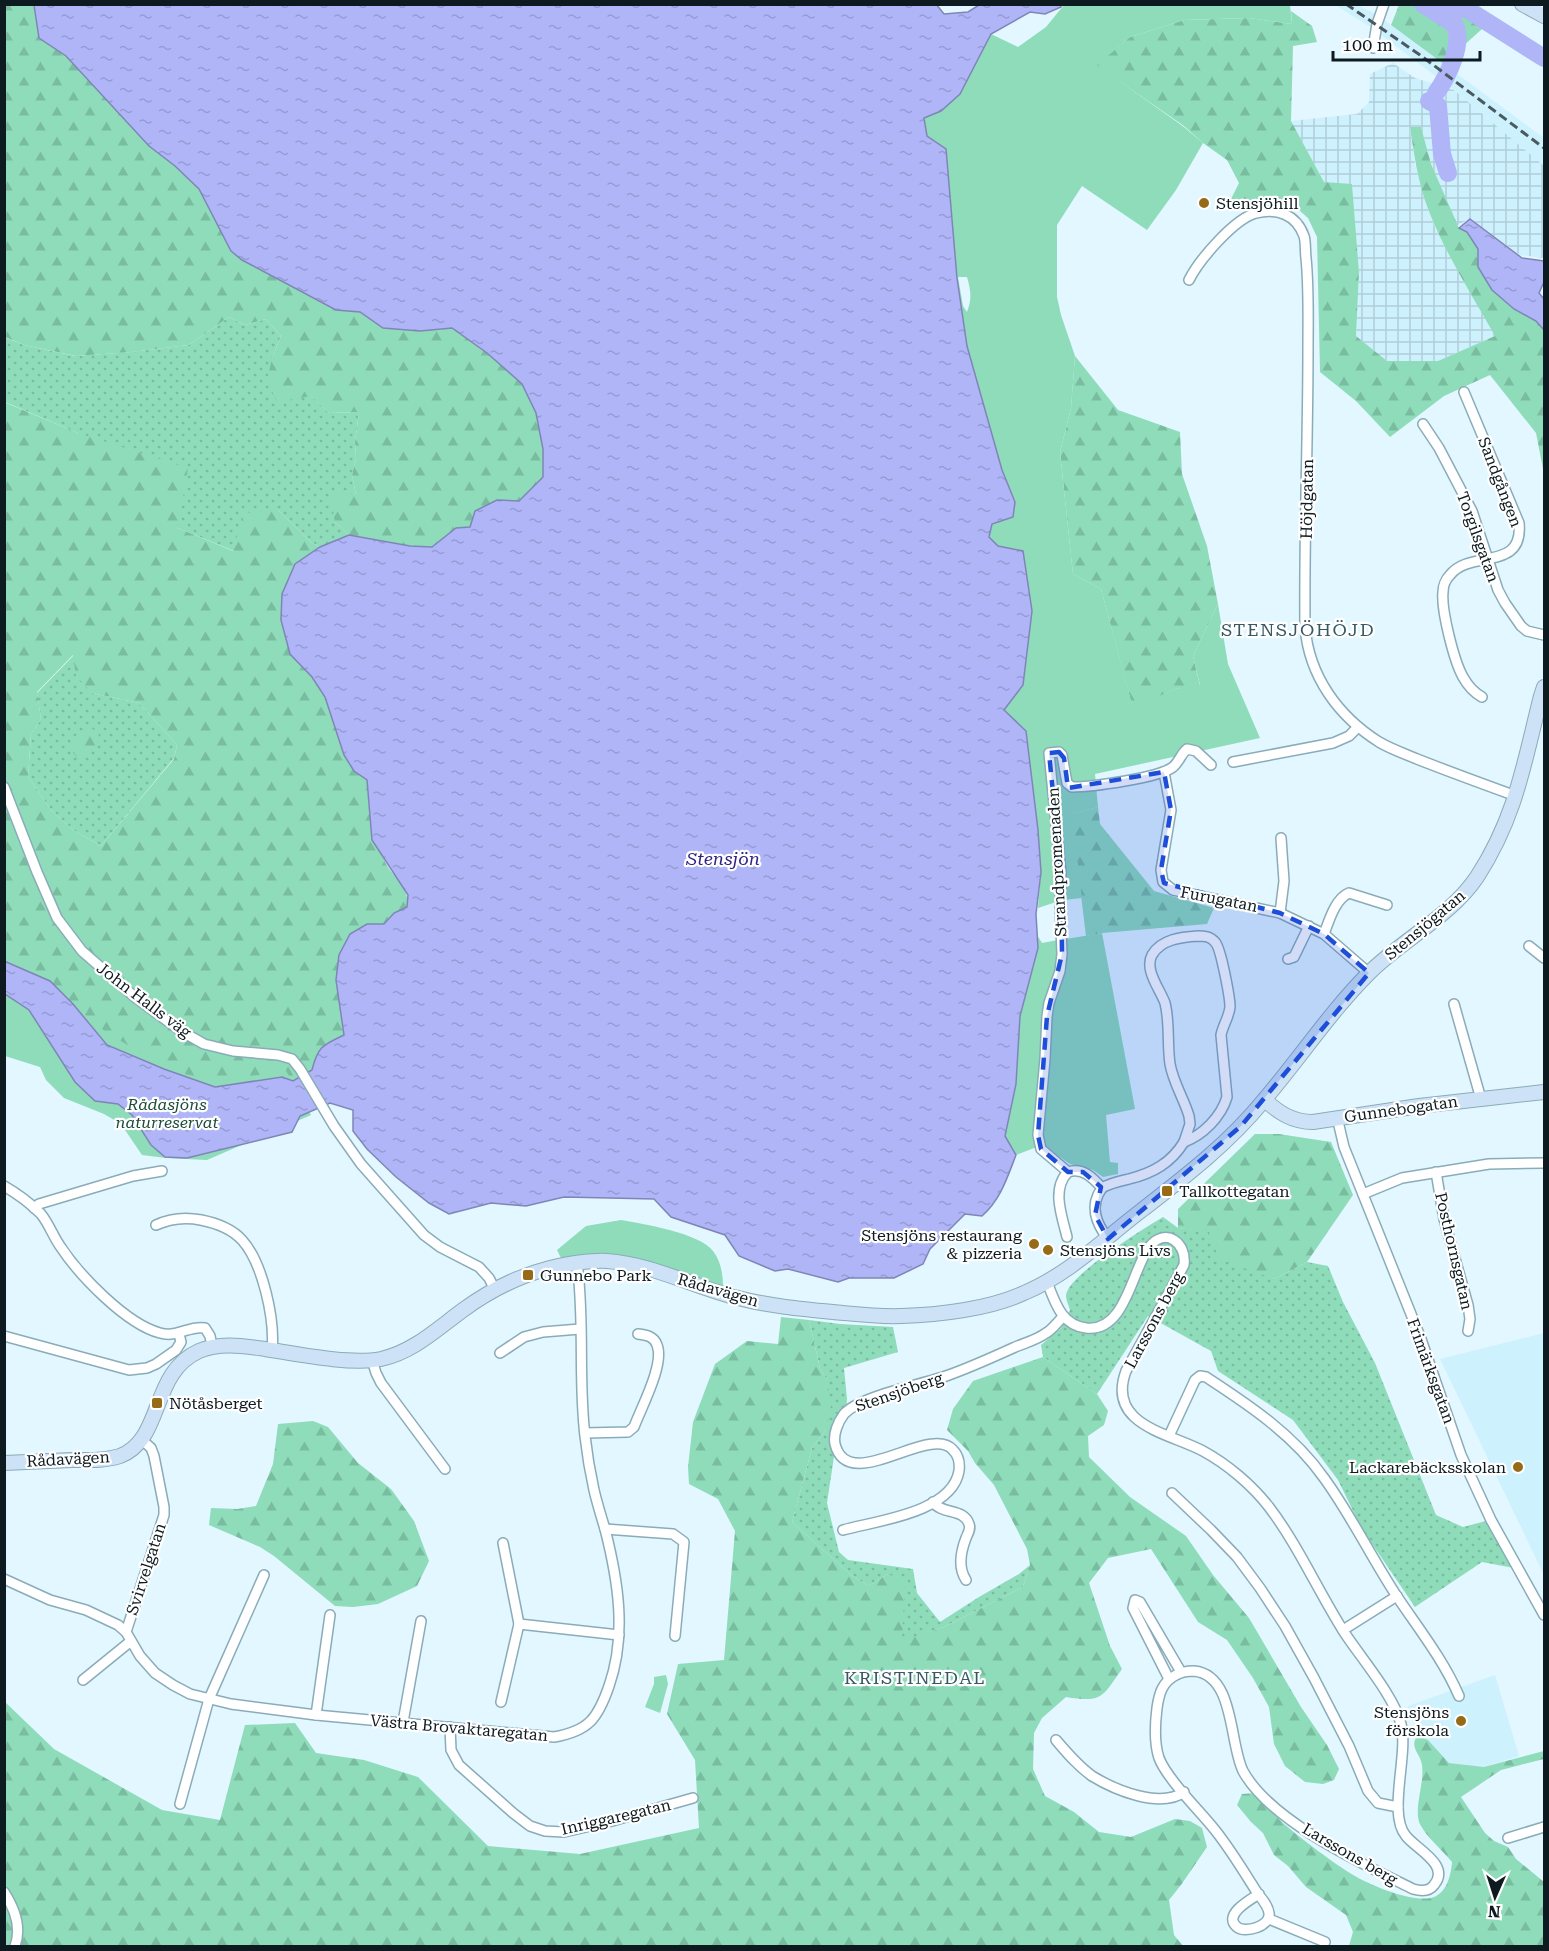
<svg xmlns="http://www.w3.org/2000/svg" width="1549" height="1951" viewBox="0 0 1549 1951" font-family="'Roboto Serif',serif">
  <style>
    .built { fill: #cef1fe }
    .industrial { fill: url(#industrial-grid) }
    .grass { fill: url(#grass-dots) }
    .forest { fill: url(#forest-firs); fill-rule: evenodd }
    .park { fill: #8edcb9; fill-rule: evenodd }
    .water { fill: url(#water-ripples); stroke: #7f86b7; stroke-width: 1.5 }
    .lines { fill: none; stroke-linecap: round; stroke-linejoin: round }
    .river { stroke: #b0b5f8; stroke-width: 18 }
    .street-casing { stroke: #8aacb8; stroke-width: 12 }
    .secondary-casing { stroke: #8aacb8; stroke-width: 16 }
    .street { stroke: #fff; stroke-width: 9 }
    .secondary { stroke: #cde1f7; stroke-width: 14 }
    .rail { stroke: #4b5a60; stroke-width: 3; stroke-dasharray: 9 4.5; stroke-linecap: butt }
    .marked { fill: #1d4ed8; fill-opacity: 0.2; stroke: #1d4ed8; stroke-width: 4.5; stroke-dasharray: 12 8; stroke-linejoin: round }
    .poi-dot { fill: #976a18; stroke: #fff; stroke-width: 2 }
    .labels { text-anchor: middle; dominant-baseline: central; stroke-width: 4.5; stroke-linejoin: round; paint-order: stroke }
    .poi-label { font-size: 16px; fill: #0d1a1f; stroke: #fff; text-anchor: start }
    .street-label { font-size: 16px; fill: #0d1a1f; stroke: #fff }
    .park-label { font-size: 16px; font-style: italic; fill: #1d4b39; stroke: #fff }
    .neighbourhood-label { font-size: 18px; letter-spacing: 1.5px; fill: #395863; stroke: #fff }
    .water-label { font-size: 18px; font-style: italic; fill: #302482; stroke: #fff }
  </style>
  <defs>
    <pattern id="industrial-grid" width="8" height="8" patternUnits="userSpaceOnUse" patternTransform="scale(1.5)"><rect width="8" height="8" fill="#cef1fe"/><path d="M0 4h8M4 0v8" fill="none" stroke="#b0ced9"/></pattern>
    <pattern id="grass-dots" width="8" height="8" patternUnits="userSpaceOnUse" patternTransform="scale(1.5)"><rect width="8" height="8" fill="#8edcb9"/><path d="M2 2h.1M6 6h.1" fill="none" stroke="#79bc9f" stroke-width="1.8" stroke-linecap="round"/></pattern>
    <pattern id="forest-firs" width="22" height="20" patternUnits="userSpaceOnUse" patternTransform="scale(1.5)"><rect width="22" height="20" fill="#8edcb9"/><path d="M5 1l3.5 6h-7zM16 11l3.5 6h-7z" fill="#79bc9f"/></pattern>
    <pattern id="water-ripples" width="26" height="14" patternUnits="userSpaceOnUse" patternTransform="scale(1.5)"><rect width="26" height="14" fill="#b0b5f8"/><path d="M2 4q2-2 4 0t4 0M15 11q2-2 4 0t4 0" fill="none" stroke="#969bd4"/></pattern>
  </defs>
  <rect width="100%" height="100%" fill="#e2f7ff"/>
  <g class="built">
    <path d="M1335,5H1357L1376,14L1544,138V166L1454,90L1372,28Z"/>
    <path d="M1544,1333V1575L1440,1359Z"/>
    <path d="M1495,1675L1519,1756L1484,1767L1449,1763L1428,1740L1418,1735L1408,1706Z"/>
  </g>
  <path class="industrial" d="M1393,63L1415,78L1454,90L1544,166V258L1520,255L1470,219L1456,226L1431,164L1421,127L1410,128L1415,164L1427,207L1436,229L1495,336L1438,361H1387L1356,336L1359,272L1352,185L1324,182L1291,121L1357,114L1369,102L1370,74Z"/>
  <g class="grass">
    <path d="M229,317L245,325L266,319L281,336L272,358L329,413L359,412L355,442L356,458L352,475L356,495L335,522L349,535L320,547L311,542L278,510L234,551L178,528L78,433L5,402L4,337L24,345L75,356L131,352L189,345Z"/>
    <path d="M74,655L92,693L139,703L177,745L174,758L101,846L73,830L51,810L28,777L31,734L41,719L37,693Z"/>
    <path d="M1163,1217L1178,1228L1209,1231L1274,1279L1307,1262L1328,1266L1343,1302L1375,1363L1436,1515L1463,1527L1486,1521L1514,1568L1482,1562L1415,1607L1362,1529L1338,1480L1293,1420L1218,1371L1211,1351L1148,1316L1097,1394L1043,1357L1041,1345L1061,1328L1070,1310C1069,1306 1066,1300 1066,1296C1066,1276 1145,1228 1163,1217Z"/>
    <path d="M809,1320L840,1324L893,1327L898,1352L844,1368L847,1399L846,1417L839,1423L827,1503L839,1552L848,1560L913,1569L917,1593L940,1622L979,1597L1019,1574L1030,1565L1023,1587L944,1627L902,1642L888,1574L868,1586L850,1574L792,1522L812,1448L826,1430L827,1380L820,1368Z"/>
  </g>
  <g class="forest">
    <path d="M4,5H34L39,38L66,56L126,119L199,189L231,251L242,260L336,310L360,312L383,328L420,331L452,328L487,353L523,384L536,413L543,449V477L519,501L470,527L456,528L432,547L410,546L349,535L335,522L331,501L336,491L356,495L352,475L356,458L355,442L359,412L329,413L311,396L277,402L267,381L272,358L281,336L266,319L245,325L229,317L189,345L131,352L76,356L24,345L5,337Z"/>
    <path d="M1475,5L1482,29L1462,47L1452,70L1391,25L1399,5Z"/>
    <path d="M1291,11L1312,26L1317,42L1293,46L1291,121L1324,182L1352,184L1359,272L1356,336L1387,361H1438L1495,336C1472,295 1445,253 1428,209C1418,182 1414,155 1410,127H1421L1431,164L1459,228L1467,232L1479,249L1478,267L1492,290L1514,309L1536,320L1544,330V474L1536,433L1490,375L1444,396L1390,437L1356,401L1320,372L1317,237L1308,218L1291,203L1270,199L1243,209L1230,201L1239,183L1227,160L1203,143L1184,126L1096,65L1130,37L1184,20L1249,18L1292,24Z"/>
    <path d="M1075,356L1118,410L1180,432L1182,474L1207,546L1218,604L1193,656L1200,686L1175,689L1133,709L1101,589L1073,574L1060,452L1071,408Z"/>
    <path d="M4,402L78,433L188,468L178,528L233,551L243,513L278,510L311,542L320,547L295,564L290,654L312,677L325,697L354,771L367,780C368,808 372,836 385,862C394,879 409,886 408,907L394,913L384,924H367L342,1011L344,1035C323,1045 318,1046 313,1070L293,1081L215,1087L164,1069L92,1025L50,981L5,961ZM73,655L76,676L92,693L139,703L177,745L174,759L101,846L73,830L51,810L28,777L31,734L41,719L37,692Z"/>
    <path d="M88,726L99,733L96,748L79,760L71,750L74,737Z"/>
    <path d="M1098,807L1100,824L1154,891L1214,908L1207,924L1102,933L1086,936L1071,814Z"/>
    <path d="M1255,1134H1279L1331,1142L1353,1195L1307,1262L1274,1279L1219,1259L1209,1232L1178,1228V1209Z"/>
    <path d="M781,1317L809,1320L820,1368L827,1380L831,1406L826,1430L812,1448L792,1522L850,1574L868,1586L888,1574L905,1581L902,1641L944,1627L1023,1587L1030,1565L1027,1549L994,1485L975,1463L968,1451L947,1430L953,1409L973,1381L1043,1357L1097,1394L1108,1411L1104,1425L1088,1436L1089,1457L1130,1497L1186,1536L1213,1575L1249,1618L1301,1707L1327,1745L1339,1769L1334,1780L1323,1784L1305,1782L1285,1766L1274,1744L1269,1707L1253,1678L1227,1640L1198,1622L1151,1549L1108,1558L1089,1583L1110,1646L1122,1669C1102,1697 1103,1703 1066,1697L1042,1718L1034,1733L1033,1769L1045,1796L1074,1812L1099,1832L1131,1837L1175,1819L1190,1821L1202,1828L1207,1847L1181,1885L1169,1900L1174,1935L1183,1946H5L4,1701L54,1749L162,1810L220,1820L245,1725L295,1723L316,1753L364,1760L418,1777L488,1846L580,1854L699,1828L695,1760L667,1714L678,1664L724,1660L735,1531L718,1499L689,1484L688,1467L693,1422L715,1364L747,1341L778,1344Z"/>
    <path d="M313,1421L328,1427L358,1463L391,1489L414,1521L429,1561L417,1586L378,1604L353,1607L335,1606L274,1556L260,1547L209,1525L211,1508L237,1509L256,1506L273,1464L278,1424Z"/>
    <path d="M1418,1735L1428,1740L1449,1763L1484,1767L1544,1751V1759L1501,1770L1461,1797L1485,1833L1494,1841L1508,1847L1516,1859L1544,1882V1946H1349L1353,1932L1346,1915L1306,1887L1288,1866L1274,1855L1263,1833L1251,1822L1237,1805L1242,1794L1256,1793C1265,1803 1274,1815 1284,1824C1303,1840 1333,1863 1355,1876C1372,1886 1415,1904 1434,1897C1447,1892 1451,1875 1452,1862C1443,1851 1427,1837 1421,1826C1412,1812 1425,1783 1422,1765C1421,1754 1408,1747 1418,1735Z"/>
  </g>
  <g class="park">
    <path d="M1064,5H1290L1292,24L1249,18L1184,20L1130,37L1097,65L1184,127L1203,143L1176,190L1147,230L1082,186L1057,225V297L1061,315L1075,356L1071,408L1060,452L1073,574L1101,589L1133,708L1175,689L1200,685L1193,656L1218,604L1228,664L1260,738L1095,774L1098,807L1072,814L1082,898L1064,900L1066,939L1102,933L1135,1109L1106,1115L1110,1162L1118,1163V1174L1103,1177L1093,1170L1070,1164L1042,1145L1016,1155L1005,1136L1016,1084L1020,1016L1038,948L1037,935L1042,943L1058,940L1056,902L1038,908L1041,872L1003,710L1023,685L998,546L989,537L992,524L1015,502L1002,470L967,346L957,278L946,149L927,137L924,117L941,111L960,94L991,34L1018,47L1046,27ZM958,277H967C971,291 972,299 967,312L963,306Z"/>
    <path d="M4,963L72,1004L106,1032L141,1053L185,1074L214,1081L245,1078L285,1069L311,1115L207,1160L166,1158L142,1155L121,1124L104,1114L64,1098L46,1080L40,1067L5,1056Z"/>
    <path d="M621,1220C643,1224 700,1233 713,1251C721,1261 723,1275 723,1287L612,1255H584L561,1258L557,1250L586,1226Z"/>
    <path d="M666,1675L668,1684L660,1713L645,1707L654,1684V1677Z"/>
  </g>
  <g class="water">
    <path d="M936,4L944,14L968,12L979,5H1061V7L1045,14L1030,12L991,34L960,94L941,111L924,118L927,136L946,149L957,278L967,346L1002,470L1015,502L1013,517L992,524L989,537L998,546L1023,551L1032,611L1023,685L1004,710L1026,731L1038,830L1041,872L1036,914L1038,948L1020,1016L1016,1084L1005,1136L1016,1155C1007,1178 1001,1199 982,1216L965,1214L930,1249L923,1264L894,1278H849L838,1282L788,1269L775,1271L739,1256L725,1235L671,1217L654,1199L564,1197L526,1206L491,1203L449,1214L429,1203L396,1177L367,1149L353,1131V1110L330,1103L300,1116L292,1132L187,1158L165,1157L151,1145L132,1115L118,1104L95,1101L75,1082L29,1010L5,994L4,961L50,981L73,1004L107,1045L164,1069L215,1087L282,1077L293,1081L312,1070C318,1046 323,1045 344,1035L336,980L339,955L350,934L367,924H384L394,913L407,907L408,895L372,840L367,780L354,771L344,755L325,697L312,677L290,654L281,620L282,594L295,564L320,547L349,535L410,546L432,547L456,528L470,527L475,511L497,500L519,501L543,477V449L536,413L522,384L487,353L452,328L420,331L383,328L360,312L336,310L242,260L231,251L199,189L175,166L149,146L66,56L39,38L34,5Z"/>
    <path d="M1470,219L1522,258L1544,261V282L1539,293L1544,299V330L1536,321L1514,309L1492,290L1478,267V249L1467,232L1459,228Z"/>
  </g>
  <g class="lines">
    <g class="river">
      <path d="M1423,4L1454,24C1465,42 1447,78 1436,93"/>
      <path d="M1437,13L1465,8L1544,58"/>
      <path d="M1429,101L1438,106L1442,154L1448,173"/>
    </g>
    <g class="street-casing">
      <g id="street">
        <path d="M1542,4L1544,6"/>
        <path d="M1373,48L1377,24L1384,4"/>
        <path d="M1189,280C1199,260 1234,219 1256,213C1277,208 1296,214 1304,236C1306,242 1305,251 1306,258C1309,288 1308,319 1308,349C1308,442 1304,534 1305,627C1309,676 1338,716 1379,742C1391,749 1405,754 1417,759C1450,772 1483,784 1516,796"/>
        <path d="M1464,392L1519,523C1524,572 1470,549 1450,575C1446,579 1443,586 1443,592C1441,610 1454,661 1463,677C1468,686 1473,692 1482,697"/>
        <path d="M1423,424L1439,448L1472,511L1498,590L1505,603L1521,626L1527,631L1544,635"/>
        <path d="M1233,762L1333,743L1349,736L1358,727"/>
        <path d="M1164,772L1171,810L1161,870L1163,882L1173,890L1280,913L1324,934L1369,973"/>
        <path d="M4,787L37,872L57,918L82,951L136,998L181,1031L204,1044L233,1051L278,1055L292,1059L300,1069L334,1126L361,1164L424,1235L440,1247L479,1267L489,1278L495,1290"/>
        <path d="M1280,913L1284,881L1281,838"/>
        <path d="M1324,934C1329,921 1335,899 1349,893L1387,905"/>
        <path d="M1198,936C1204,936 1210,936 1215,942C1221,948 1230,998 1230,1007C1229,1017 1223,1025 1221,1035L1227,1097C1221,1117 1203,1135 1184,1142L1190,1124L1189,1116C1184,1099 1173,1082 1170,1064C1167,1044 1170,1023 1165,1003C1160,989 1144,970 1152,955C1161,939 1182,937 1198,936Z"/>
        <path d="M1529,946L1544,958"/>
        <path d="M1288,959L1294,957L1309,926"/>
        <path d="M1454,1004L1481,1099"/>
        <path d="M1337,1117L1344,1147L1421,1339L1461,1455L1491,1520L1544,1615"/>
        <path d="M1068,1172L1041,1149L1038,1135L1045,1059L1047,1016L1049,1003L1060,971L1062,954L1060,902L1061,873L1049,753L1059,752L1062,755L1067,783L1072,787C1091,787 1159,778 1173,767C1179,762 1181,754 1187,749L1196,751L1211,765"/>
        <path d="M1436,1172L1444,1219L1468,1305L1470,1319L1468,1331"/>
        <path d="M4,1186C18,1194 30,1203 41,1214C49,1224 53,1236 60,1246C79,1275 126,1324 160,1333C178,1338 189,1325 205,1328L210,1336L212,1346"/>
        <path d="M1102,1188C1110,1183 1120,1181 1129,1179C1153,1173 1171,1163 1184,1142"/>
        <path d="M1363,1194L1402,1178L1489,1164L1544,1163"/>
        <path d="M34,1208L39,1204L133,1176L162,1171"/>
        <path d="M156,1225C171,1218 186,1217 201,1220C216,1223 232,1229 242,1240C263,1263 275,1320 272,1350"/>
        <path d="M1067,1237C1062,1216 1051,1189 1068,1172C1083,1167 1093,1178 1102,1188C1089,1206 1096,1223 1108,1239"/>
        <path d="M1047,1282C1055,1302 1061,1325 1086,1328C1126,1333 1132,1268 1150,1246C1166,1227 1187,1243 1184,1265L1126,1371C1106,1425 1169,1433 1203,1451C1227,1464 1252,1485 1269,1507C1298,1545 1318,1591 1344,1632C1361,1658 1394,1696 1401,1724C1409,1754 1387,1814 1406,1836C1416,1849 1451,1865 1434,1885C1429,1892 1420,1891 1413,1889C1363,1864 1270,1821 1243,1771C1229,1743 1235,1675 1194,1671C1188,1671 1181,1672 1176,1675C1162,1682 1159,1694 1157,1708C1155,1724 1154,1743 1159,1758C1167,1779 1200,1811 1215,1830C1231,1850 1244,1872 1258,1894C1263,1900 1268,1906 1269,1913C1271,1926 1245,1934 1237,1927C1222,1915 1251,1899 1259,1894"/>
        <path d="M4,1336L129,1370L147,1368L156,1364L176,1350L181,1342L179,1334"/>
        <path d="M500,1353L524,1337L543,1332L580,1329"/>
        <path d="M372,1360L376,1373L381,1383L445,1469"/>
        <path d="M585,1433L628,1432L634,1427C641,1408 665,1364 657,1345C654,1336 646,1335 638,1334"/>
        <path d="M1169,1436L1195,1380L1200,1376L1206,1377C1249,1405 1294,1435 1324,1478C1351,1515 1371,1557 1396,1595C1418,1628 1443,1659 1459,1696"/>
        <path d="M1172,1493L1211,1530L1237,1557L1260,1588L1285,1626L1314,1678L1349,1746L1368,1791L1378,1803L1398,1807"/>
        <path d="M933,1502C942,1515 964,1508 969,1524C971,1529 968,1533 966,1538C961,1551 958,1568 966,1580"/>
        <path d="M605,1529L673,1534L684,1542L675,1636"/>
        <path d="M843,1530C875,1521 952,1513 959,1471C960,1463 958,1455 953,1450C930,1423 848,1496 835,1444C833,1434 838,1422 844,1414C860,1396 921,1385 946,1376C969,1368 991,1358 1013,1348C1024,1343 1037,1340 1046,1333C1053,1329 1057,1322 1063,1317"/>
        <path d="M503,1543L519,1624"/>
        <path d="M4,1579L50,1600L86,1610L118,1625L126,1632L140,1656L155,1673L173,1685L190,1694L231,1704L316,1715L554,1737C589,1731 598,1718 609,1686C627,1635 618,1580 605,1529C601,1516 597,1503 594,1490C590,1472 587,1454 585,1436C578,1379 585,1320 577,1263"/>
        <path d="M1343,1630L1397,1596"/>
        <path d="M126,1632L164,1515V1507L154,1456L151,1448L142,1440"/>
        <path d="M1169,1679L1133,1608L1135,1600L1140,1602L1181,1672"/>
        <path d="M83,1680L131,1641"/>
        <path d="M501,1702L519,1624L619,1635"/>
        <path d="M316,1715L330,1615"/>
        <path d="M403,1722L421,1621"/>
        <path d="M450,1727L451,1750L459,1765L513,1813L530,1826L545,1831L564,1832L612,1821L693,1798"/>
        <path d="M1056,1740C1067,1753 1078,1766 1092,1776C1115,1790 1160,1809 1184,1792"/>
        <path d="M180,1804L209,1699L264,1575"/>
        <path d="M1508,1838L1544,1827"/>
        <path d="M4,1892C15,1909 22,1927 15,1946"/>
        <path d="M1269,1919L1325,1942"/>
      </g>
    </g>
    <g class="secondary-casing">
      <g id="secondary">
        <path d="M1522,4L1544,16"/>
        <path d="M1265,1100C1279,1113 1293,1122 1313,1122L1419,1106L1544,1092"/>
        <path d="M4,1463C27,1462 50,1461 72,1460C88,1460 105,1461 120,1456C164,1439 150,1373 199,1351C220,1342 243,1346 265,1349C297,1354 350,1365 381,1359C413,1352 437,1329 463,1310C489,1291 518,1276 550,1268C568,1264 588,1260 607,1261C652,1264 694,1287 738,1298C769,1306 801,1309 833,1312C855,1314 879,1317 901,1316C939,1315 989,1309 1024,1293C1069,1274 1104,1239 1142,1210C1186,1176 1229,1143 1264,1100C1300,1058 1330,1012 1369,973C1403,939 1450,917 1477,877C1516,817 1524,763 1541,696L1544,687"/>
      </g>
    </g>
    <use href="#street" class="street"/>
    <use href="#secondary" class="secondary"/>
    <path class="rail" d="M1346,4L1420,55L1544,148"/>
  </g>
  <path class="marked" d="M1059,752L1064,758L1068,788L1164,772L1171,810L1161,870L1164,883L1280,913L1324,934L1369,973L1241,1126L1108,1239L1095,1215L1101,1187L1083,1172H1068L1041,1149L1038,1135L1047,1016L1062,954L1061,873L1049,753Z"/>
  <g class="poi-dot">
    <circle cx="1204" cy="203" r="6"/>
    <rect x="1161" y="1185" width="12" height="12" rx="3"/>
    <circle cx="1034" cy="1244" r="6"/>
    <circle cx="1048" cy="1250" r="6"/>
    <rect x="522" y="1269" width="12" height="12" rx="3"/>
    <rect x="151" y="1397" width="12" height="12" rx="3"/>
    <circle cx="1518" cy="1467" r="6"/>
    <circle cx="1461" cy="1721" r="6"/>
  </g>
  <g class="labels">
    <g class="poi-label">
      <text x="1216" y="203">Stensjöhill</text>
      <text x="1179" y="1191">Tallkottegatan</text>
      <text x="1022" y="1235" text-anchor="end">Stensjöns restaurang<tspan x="1022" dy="18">&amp; pizzeria</tspan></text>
      <text x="1060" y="1250">Stensjöns Livs</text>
      <text x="540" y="1275">Gunnebo Park</text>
      <text x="169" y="1403">Nötåsberget</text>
      <text x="1506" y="1467" text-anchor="end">Lackarebäcksskolan</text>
      <text x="1449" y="1712" text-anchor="end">Stensjöns<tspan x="1449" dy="18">förskola</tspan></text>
    </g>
    <g class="street-label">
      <text transform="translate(1500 482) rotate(69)">Sandgången</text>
      <text transform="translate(1307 499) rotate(-89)">Höjdgatan</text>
      <text transform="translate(1478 537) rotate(70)">Torgilsgatan</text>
      <text transform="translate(1057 862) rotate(-93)">Strandpromenaden</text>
      <text transform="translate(1219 899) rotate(11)">Furugatan</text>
      <text transform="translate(1425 925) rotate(-40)">Stensjögatan</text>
      <text transform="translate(144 1000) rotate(37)">John Halls väg</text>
      <text transform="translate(1401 1109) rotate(-8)">Gunnebogatan</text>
      <text transform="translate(1454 1251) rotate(77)">Posthornsgatan</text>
      <text transform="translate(718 1290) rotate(16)">Rådavägen</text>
      <text transform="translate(1154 1320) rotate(-62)">Larssons berg</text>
      <text transform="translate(1431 1371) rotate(70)">Frimärksgatan</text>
      <text transform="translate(899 1392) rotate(-19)">Stensjöberg</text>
      <text transform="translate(68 1459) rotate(-3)">Rådavägen</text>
      <text transform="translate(146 1569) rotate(-72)">Svirvelgatan</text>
      <text transform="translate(459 1728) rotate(5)">Västra Brovaktaregatan</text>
      <text transform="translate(616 1817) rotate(-13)">Inriggaregatan</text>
      <text transform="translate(1350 1854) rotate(30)">Larssons berg</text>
    </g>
    <g class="park-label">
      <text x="167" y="1104">Rådasjöns<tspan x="167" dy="18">naturreservat</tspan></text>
    </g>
    <g class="neighbourhood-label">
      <text x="1298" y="629">STENSJÖHÖJD</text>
      <text x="915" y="1677">KRISTINEDAL</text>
    </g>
    <g class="water-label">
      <text x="723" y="858">Stensjön</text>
    </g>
  </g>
  <rect width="1549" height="1951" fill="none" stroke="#0d1a1f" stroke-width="12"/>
  <g transform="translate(1495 1897) rotate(183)" stroke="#ffffff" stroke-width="4.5" paint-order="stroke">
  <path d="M0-4.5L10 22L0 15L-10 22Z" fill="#0d1a1f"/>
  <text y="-9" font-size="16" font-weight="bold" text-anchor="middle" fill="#0d1a1f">N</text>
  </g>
  <path d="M1333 51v9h147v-9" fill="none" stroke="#0d1a1f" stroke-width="3"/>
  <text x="1342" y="51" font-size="18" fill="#0d1a1f" stroke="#ffffff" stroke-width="4.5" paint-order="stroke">100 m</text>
</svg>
